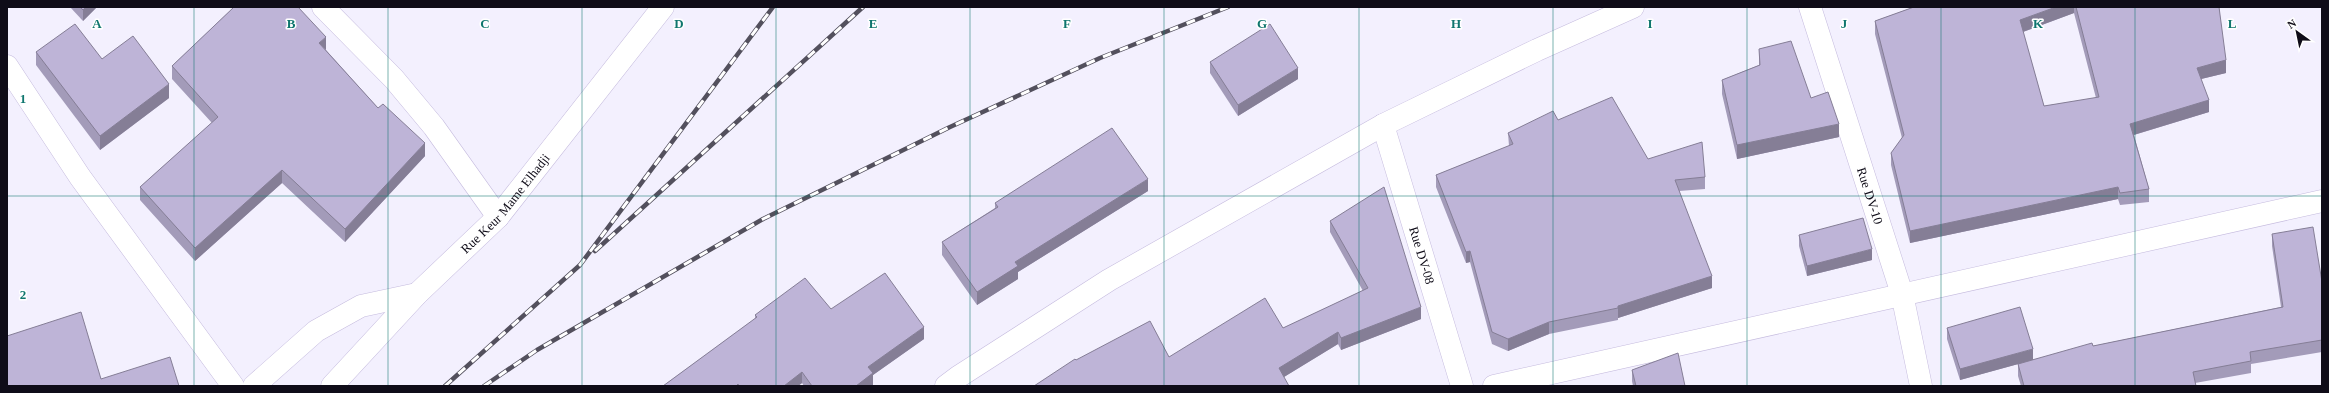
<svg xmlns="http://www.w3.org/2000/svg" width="2329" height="393" viewBox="0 0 2329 393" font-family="Georgia,serif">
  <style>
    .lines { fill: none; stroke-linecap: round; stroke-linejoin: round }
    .street-casing { stroke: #c5bbde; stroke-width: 23 }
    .secondary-casing { stroke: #c5bbde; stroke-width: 23 }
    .street { stroke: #fff; stroke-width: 22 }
    .secondary { stroke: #fff; stroke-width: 22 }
    .rail-casing { stroke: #53505d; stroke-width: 4.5 }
    .rail { stroke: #fff; stroke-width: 3; stroke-dasharray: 9; stroke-linecap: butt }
    .wall { fill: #a39bb9; fill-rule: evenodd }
    .shaded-wall { fill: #857e96 }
    .building { fill: #beb4d7; stroke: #857e96 }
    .grid { fill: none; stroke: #0f766e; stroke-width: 1; stroke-opacity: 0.55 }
    .labels { text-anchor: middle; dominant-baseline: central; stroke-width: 3; stroke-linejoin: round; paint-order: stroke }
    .street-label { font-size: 13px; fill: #0f0c18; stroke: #fff }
    .grid-label { font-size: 13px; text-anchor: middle; font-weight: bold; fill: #0f766e; stroke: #fff; stroke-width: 3; stroke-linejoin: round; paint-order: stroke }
  </style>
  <rect width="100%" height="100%" fill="#f3f0fe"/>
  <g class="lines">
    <g class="street-casing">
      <g id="street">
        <path d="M323,7L394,79L434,127L498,217"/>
        <path id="s1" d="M1810,7L1902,294L1921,386"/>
        <path d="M7,66L80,177L233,386"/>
        <path id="s2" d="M1383,125L1462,386"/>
        <path d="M254,386L316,331L361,306L417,294"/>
        <path id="s3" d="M332,386L417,294L498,217L663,7"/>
        <path d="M1494,386L2322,201"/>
      </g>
    </g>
    <g class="secondary-casing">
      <path id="secondary" d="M946,386L958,377L1109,280L1383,125L1537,50L1633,7"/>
    </g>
    <use href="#street" class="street"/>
    <use href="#secondary" class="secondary"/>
    <g class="rail-casing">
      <g id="rail">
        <path d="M595,251L863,7"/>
        <path d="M445,386L580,265L773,7"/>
        <path d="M484,386L537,350L763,219L950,127L1100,58L1228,7"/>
      </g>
    </g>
    <use href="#rail" class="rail"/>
  </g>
  <g class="wall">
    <path d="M70,7H97L83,21Z"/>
    <path d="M231,7H298L326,50L378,108L425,156L345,242L282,183L195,261L140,200V187L212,123L172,79V66L233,8Z"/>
    <path d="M1914,7H2219L2226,73L2201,79L2209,112L2134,135L2149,189V202L2120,205L2118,199L1910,243L1891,165V153L1902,138L1875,34V21ZM2074,13L2096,98L2044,106L2023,32Z"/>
    <path d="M1759,49L1811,98L1839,137L1737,159L1722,94V80L1759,65Z"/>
    <path d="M36,52L102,59L169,98L100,150L36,65Z"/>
    <path d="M1210,62L1298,79L1238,116L1210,73Z"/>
    <path d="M1558,120L1648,159L1705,177V189L1679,191L1712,288L1618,318V320L1549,334L1508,351L1492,344L1470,262L1466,263L1436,187V175L1509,146L1508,133Z"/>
    <path d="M1148,191L1018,272V279L977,305L942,255V242L995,208V203Z"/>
    <path d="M1330,221L1421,319L1341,350L1338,344L1284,377L1076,360L1169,357L1283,328L1363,291L1330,232Z"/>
    <path d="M2272,234L2322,282V352L2251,364V373L2195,383L2196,386H2021L2018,376V364L1960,380L1947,339V328L2033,360L2093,346L2281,307L2272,246Z"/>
    <path d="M1799,235L1872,260L1807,276L1799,246Z"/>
    <path d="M831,309L924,339L873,375V385L871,386H804L802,383L798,386H663L755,319V315Z"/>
    <path d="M1632,370L1685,386H1633L1632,381Z"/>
  </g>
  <g class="shaded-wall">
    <path d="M86,7H97L83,21V10Z"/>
    <path d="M2056,7H2074V13L2020,33V20Z"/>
    <path d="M326,37V50L319,43Z"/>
    <path d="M2226,60V73L2197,80V68Z"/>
    <path d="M1298,68V79L1238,116V105Z"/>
    <path d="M169,84V98L100,150V136Z"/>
    <path d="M2209,100V112L2130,136V124Z"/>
    <path d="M1839,124V137L1737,159V145Z"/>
    <path d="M425,143V156L345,242V229Z"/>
    <path d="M282,170V183L195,261V248Z"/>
    <path d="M1148,179V191L1018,272V279L977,305V292L1015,262Z"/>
    <path d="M2118,187V199L1910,243V231Z"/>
    <path d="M1872,249V260L1807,276V266Z"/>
    <path d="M1470,251V262L1466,263V252Z"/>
    <path d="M1712,276V288L1618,318V306Z"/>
    <path d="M1421,307V319L1341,350V338Z"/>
    <path d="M1549,322V334L1508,351V339Z"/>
    <path d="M924,327V339L873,375V385L871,386H856L868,367Z"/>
    <path d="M1338,332V344L1279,380V368Z"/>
    <path d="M2033,349V360L1960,380V369Z"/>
    <path d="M802,372V383L798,386H784Z"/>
  </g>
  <g class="building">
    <path d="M80,7H86L83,10Z"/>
    <path d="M234,7H298L326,37L319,43L378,108L383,104L425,143L345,229L282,170L195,248L140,187L218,117L172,66Z"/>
    <path d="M1914,7H2056L2020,20L2044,106L2099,97L2076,7H2219L2226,60L2197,68L2209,100L2130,124L2149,189L2120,193L2118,187L1910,231L1891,153L1904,135L1875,21Z"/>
    <path d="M75,24L102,59L133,36L169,84L100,136L36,52Z"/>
    <path d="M1270,24L1298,68L1238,105L1210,62Z"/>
    <path d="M1791,41L1811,98L1828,92L1839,124L1737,145L1722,80L1760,65L1759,49Z"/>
    <path d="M1612,97L1648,159L1702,142L1705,177L1675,180L1712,276L1618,306V308L1549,322L1508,339L1492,332L1470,251L1466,252L1436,175L1513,144L1508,133L1553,111L1558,120Z"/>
    <path d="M1112,128L1148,179L1015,262L1018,266L977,292L942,242L998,207L995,203Z"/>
    <path d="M1384,187L1421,307L1341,338L1338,332L1279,368L1289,386H1034L1075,359L1076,360L1150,321L1169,357L1265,298L1283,328L1368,288L1330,221Z"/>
    <path d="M1863,218L1872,249L1807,266L1799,235Z"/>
    <path d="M2313,227L2322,282V340L2250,352L2251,361L2193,372L2196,386H2024L2018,364L2092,343L2093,346L2283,307L2272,234Z"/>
    <path d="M885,273L924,327L868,367L873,373L856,386H812L802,372L784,386H739L738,384L736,386H663L757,317L755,315L805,278L831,309Z"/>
    <path d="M2020,307L2033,349L1960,369L1947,328Z"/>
    <path d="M81,312L101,379L170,357L179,386H8V385H7V336Z"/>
    <path d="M1678,353L1685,386H1636L1632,370Z"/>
  </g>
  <path class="grid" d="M194,7V386M388,7V386M582,7V386M776,7V386M970,7V386M1164,7V386M1359,7V386M1553,7V386M1747,7V386M1941,7V386M2135,7V386M7,196H2322"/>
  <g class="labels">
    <g class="street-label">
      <text stroke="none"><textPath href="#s1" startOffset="198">Rue DV-10</textPath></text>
      <text stroke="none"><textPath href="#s3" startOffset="252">Rue Keur Mame Elhadji</textPath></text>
      <text stroke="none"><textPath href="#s2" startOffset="136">Rue DV-08</textPath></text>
    </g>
  </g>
  <g class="grid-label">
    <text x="97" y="28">A</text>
    <text x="291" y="28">B</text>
    <text x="485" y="28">C</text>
    <text x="679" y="28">D</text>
    <text x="873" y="28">E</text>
    <text x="1067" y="28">F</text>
    <text x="1262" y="28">G</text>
    <text x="1456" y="28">H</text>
    <text x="1650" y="28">I</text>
    <text x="1844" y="28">J</text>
    <text x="2038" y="28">K</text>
    <text x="2232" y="28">L</text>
    <text x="23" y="103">1</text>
    <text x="23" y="299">2</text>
  </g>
  <rect width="2329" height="393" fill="none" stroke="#0f0c18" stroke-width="16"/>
  <g transform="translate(2297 32) rotate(327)" stroke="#ffffff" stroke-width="3" paint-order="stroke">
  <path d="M0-3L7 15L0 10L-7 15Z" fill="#0f0c18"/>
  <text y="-6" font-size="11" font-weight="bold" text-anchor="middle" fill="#0f0c18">N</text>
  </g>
</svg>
